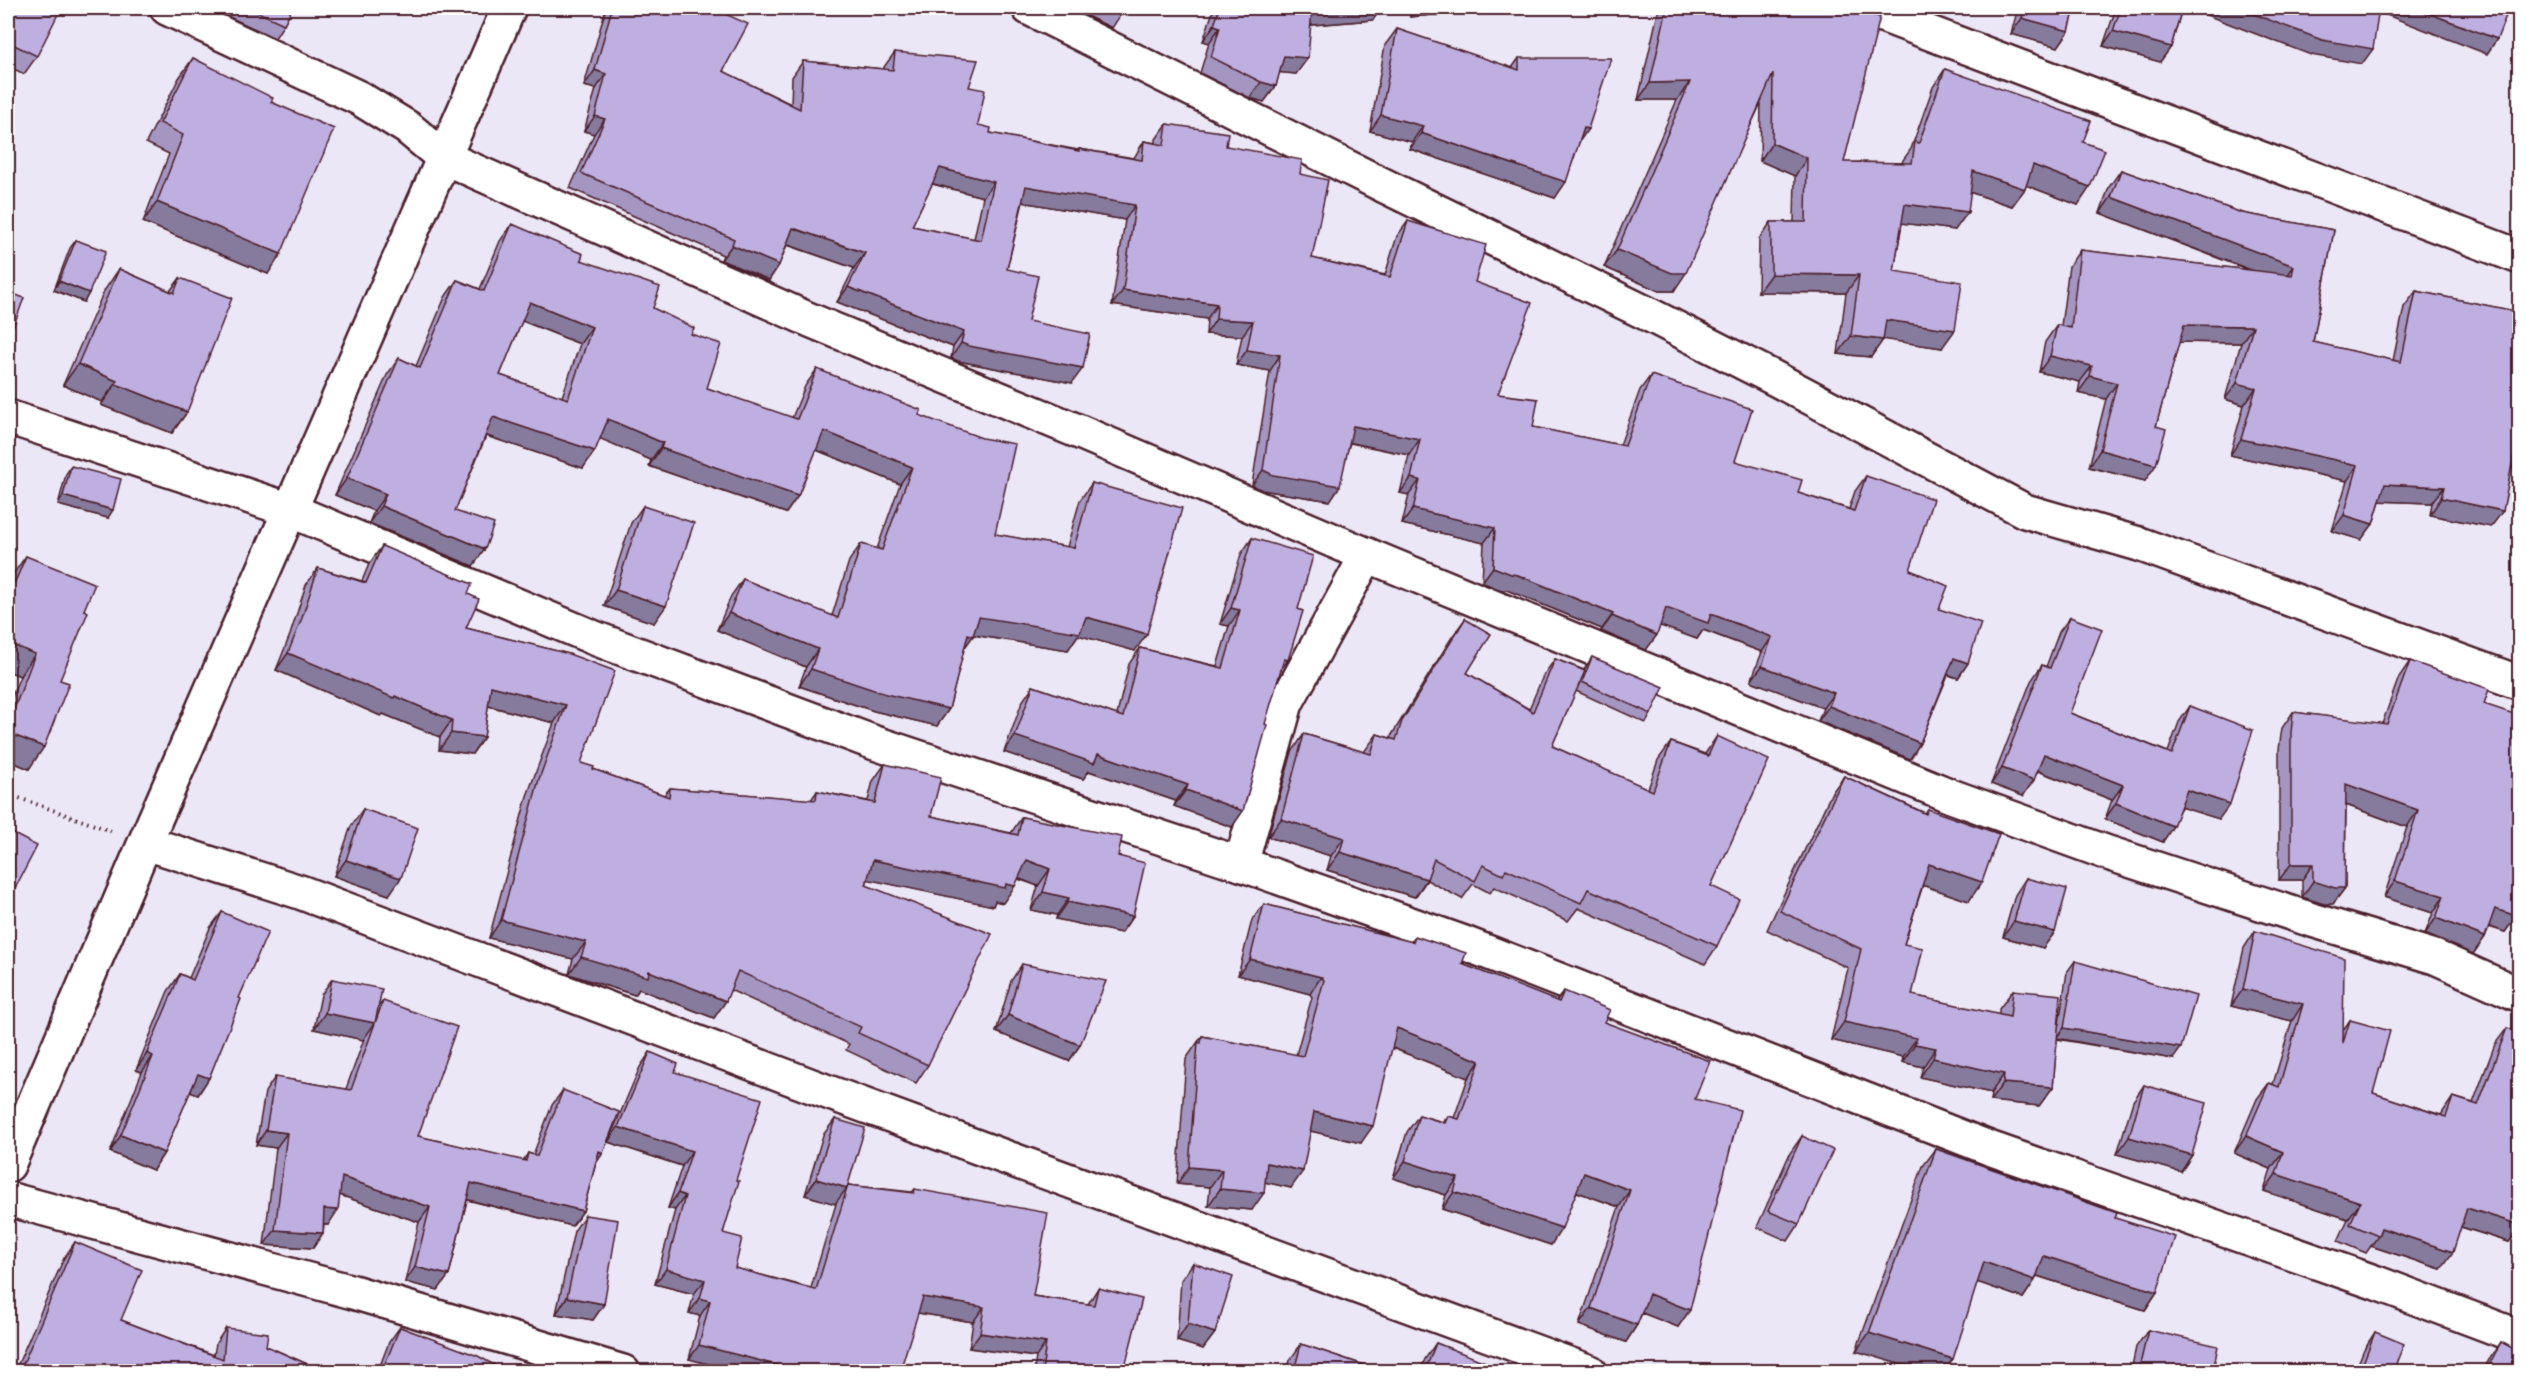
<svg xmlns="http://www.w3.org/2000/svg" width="2527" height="1379" viewBox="0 0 2527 1379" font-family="'Playpen Sans',sans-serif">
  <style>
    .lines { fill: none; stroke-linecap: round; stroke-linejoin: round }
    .street-casing { stroke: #4a1f2b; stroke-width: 38 }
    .highway-casing { stroke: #4a1f2b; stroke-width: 38 }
    .path { stroke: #4a1f2b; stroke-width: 4; stroke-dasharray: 1.5 4.5; stroke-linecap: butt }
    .street { stroke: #fff; stroke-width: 33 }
    .highway { stroke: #fff; stroke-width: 33 }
    .wall { fill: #a496c1; stroke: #4a1f2b; stroke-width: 1.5; fill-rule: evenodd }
    .shaded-wall { fill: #867a9d; stroke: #4a1f2b; stroke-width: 1.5 }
    .building { fill: #bfafe0; stroke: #4a1f2b; stroke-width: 1.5; fill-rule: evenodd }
  </style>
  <rect width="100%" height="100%" fill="#ece7f6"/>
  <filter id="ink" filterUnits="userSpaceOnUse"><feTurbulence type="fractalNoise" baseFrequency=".0167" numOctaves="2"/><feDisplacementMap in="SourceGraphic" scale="12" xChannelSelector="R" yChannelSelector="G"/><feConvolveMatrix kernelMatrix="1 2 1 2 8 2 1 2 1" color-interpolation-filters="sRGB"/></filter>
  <g filter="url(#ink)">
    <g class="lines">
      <g class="street-casing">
        <g id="street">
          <path d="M167,8L359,98L408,128L443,157L810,320L1075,430L1367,555L1951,796L2108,853L2309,919L2435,957L2520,995"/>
          <path d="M1029,8L1385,186L1644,312L1772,377L2025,511L2139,544L2520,683"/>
          <path d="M1864,8L2520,257"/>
          <path d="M8,417L290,510L597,639L875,743L1241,864L1464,943L1989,1148L2374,1282L2520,1337"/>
          <path d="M146,843L300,892L825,1091L1590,1372"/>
          <path d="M1241,864L1286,703L1367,555"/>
          <path d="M8,1199L353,1292L623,1372"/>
        </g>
      </g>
      <g class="highway-casing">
        <path id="highway" d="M8,1165L153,824L509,8"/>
      </g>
      <path class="path" d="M8,794L111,831"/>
      <use href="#street" class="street"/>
      <use href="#highway" class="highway"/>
    </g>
    <g class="wall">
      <path d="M8,8L37,56L24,74L8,66Z"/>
      <path d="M210,8H292L284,24L275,38Z"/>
      <path d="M606,8H712L723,71L791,104L792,77L803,61L884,69V67L895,52L969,87L978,125L990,133L1078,150L1079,149L1134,158L1144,141L1156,143V139L1167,124L1226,146L1300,174L1312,258L1385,275L1397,236L1408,221L1475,282L1498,394L1533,427L1620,445L1640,390L1651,375L1735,461L1798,493L1849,509L1855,491L1866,476L1910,570L1939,609L1968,663L1958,678L1948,675L1920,743L1910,759L1818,721L1823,708L1751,681L1762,652L1703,630L1697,639L1660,625L1646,650L1601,631L1602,629L1507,590H1500L1482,582L1484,543L1402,524L1409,495L1400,493L1409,455L1350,443L1330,501L1262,490L1252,485L1270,371L1236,365L1242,336L1206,334L1207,319L1112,305L1125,220L1023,202L1007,269L1028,321L1072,383L958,361L951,358L953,347L837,302L854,268L787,245L779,265L769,280L721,260L723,255L570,188L594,134L584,131L596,89L584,86ZM932,184L983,197L974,239L912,226Z"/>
      <path d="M1070,8H1125L1112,28Z"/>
      <path d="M1214,8H1381L1373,20L1310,25L1296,74L1279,72L1276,86L1264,102L1250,98L1200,73L1209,43L1203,41Z"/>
      <path d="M1409,8H1520L1410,17Z"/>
      <path d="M1659,8H1839L1844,162L1902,163L1903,160L1911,149L1933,87L1945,69L2083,142L2078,205L2026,185L2012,206L1970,192L1955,230L1902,223L1894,271L1942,348L1883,339L1871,357L1838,354L1846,293L1758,292L1759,239L1771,222H1794L1795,176L1760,161L1761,103L1674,291H1659L1604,267L1677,100H1638Z"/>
      <path d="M2018,8H2075L2069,31L2058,47L2011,34Z"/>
      <path d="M2116,8H2187L2183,13L2181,12L2171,47L2160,62L2103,46Z"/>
      <path d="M1397,29L1512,68L1519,58L1580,140L1555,198L1410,149L1412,142L1370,131L1385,45Z"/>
      <path d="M193,58L271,102L268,274L143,222L169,154L146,143L179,78Z"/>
      <path d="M2121,170L2242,213L2334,230L2313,342L2393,361L2404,307L2416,291L2520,312V469L2512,467L2491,527L2430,515L2432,503L2380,501L2373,524L2361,540L2332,531L2347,481L2230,455L2244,405L2225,399L2241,343L2179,342L2156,426L2145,481L2089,467L2106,399L2078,393L2080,382L2039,372L2045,342L2057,325L2061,326L2069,266L2080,250L2249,270L2100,213L2109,187Z"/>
      <path d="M512,224L581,260L691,334L707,388L792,418L805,386L817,369L919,415L995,534L1067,547L1080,500L1092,483L1135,651L1078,635L1068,650L973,635L964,648L949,709L937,726L874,711L799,686L806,667L717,630L731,596L743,579L832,616L849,561L861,544L877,549L900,484L816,450L798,496L786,513L649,466L651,460L600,438L583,468L486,436L455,511L473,566L369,523L374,511L335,495L387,375L399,358L416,366L445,297L457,280L480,289L500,241ZM522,321L580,344L562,397L500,375Z"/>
      <path d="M76,240L89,293L84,302L54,290L70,248Z"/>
      <path d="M119,269L170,291L180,278L187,412L172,433L101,405L102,402L63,385L104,291Z"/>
      <path d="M71,466L108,518L58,505L66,474Z"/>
      <path d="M643,506L654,623L604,606L631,523Z"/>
      <path d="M1252,538L1281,670L1232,827L1174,806L1176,801L1089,771L1083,779L1004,752L1022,702L1033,686L1117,715L1129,664L1140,648L1217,666L1229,626L1220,624L1241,554Z"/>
      <path d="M382,546L468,594L466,628L569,654L581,763L593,769L664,795L670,788L811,800L817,791L868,801L873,781L885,764L931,816L1011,833L1022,817L1118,856L1133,916L1121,933L1056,919L1057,915L1031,910L1038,886L1018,879L1003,903L995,901L993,906L868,879L866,885L928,1065L916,1083L846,1050L849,1044L730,990L714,1018L639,989L635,995L569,974L573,959L489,938L527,796L554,723L488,706L484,737L472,754L439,750L440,737L383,714L381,716L276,670L290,635L306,585L318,568L362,581L369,564Z"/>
      <path d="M26,556L84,610L29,769L8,760V707L20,676L8,671V579L9,580Z"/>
      <path d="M2070,617V713L2168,752L2179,722L2190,706L2219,819L2181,807L2163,842L2105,819L2112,800L2038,771L2023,796L1991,784L2031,681L2042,665L2046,667L2059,632Z"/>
      <path d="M1465,619L1467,673L1529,709L1543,676L1555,659L1584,670L1592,657L1651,714L1646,723L1576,691L1552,746L1648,789L1658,760L1671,742L1705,754L1717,736L1711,886L1717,946L1705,964L1578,908L1568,921L1494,887L1490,893L1473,884L1462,899L1427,880L1415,897L1327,870L1331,856L1268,837L1292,752L1304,734L1364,752L1377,734L1390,738L1452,637Z"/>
      <path d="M2410,661L2484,704L2520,915L2517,914L2505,932L2489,927L2485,937L2473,954L2425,934L2433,913L2384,897L2407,827L2346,805L2345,888L2333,904H2324L2302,897V880H2279V749L2282,728L2293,712L2382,724L2399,677Z"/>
      <path d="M1844,776L1925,813L1928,809L1969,901L1923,885L1904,944L1912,995L1999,1015V1009L2013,990L2059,1024L2067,972L2075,961L2173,1059L2057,1039L2053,1087L2039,1106L1990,1101L1991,1093L1920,1077L1923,1067L1902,1062L1903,1057L1831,1040L1848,968L1767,930L1831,794Z"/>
      <path d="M363,809L389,895L334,876L351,826Z"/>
      <path d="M2026,878L2055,932L2043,948L2003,937L2015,895Z"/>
      <path d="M1264,904L1411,942L1415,936L1462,964L1556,1001L1564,991L1604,1022L1695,1099L1678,1327L1642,1313L1637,1325L1626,1342L1579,1325L1619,1207L1577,1192L1551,1245L1442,1209L1446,1195L1393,1178L1407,1132L1419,1115L1443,1122L1448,1116L1454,1118L1468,1078L1392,1048L1361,1143L1311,1131L1291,1188L1265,1182L1252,1210L1208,1206L1210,1187L1177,1184L1186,1059L1202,1036L1296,1055L1312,997L1310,994L1238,975L1252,920Z"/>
      <path d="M222,912L239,998L209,1078L198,1095L190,1092L164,1153L153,1170L110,1152L142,1072L136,1070L168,991L180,974L189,978L210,928Z"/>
      <path d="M2255,931L2343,1030L2350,1020L2373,1093L2441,1115L2453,1097L2473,1103L2495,1044L2507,1028L2520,1032V1227L2509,1242L2461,1227L2441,1269L2371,1246L2366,1253L2338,1241L2348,1219L2264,1191L2271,1169L2234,1153L2257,1099L2269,1083L2273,1084L2292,1021L2231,1006L2244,948Z"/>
      <path d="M1022,964L1080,1045L1069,1061L996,1032L1011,981Z"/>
      <path d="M332,979L378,1007L383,1001L418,1136L523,1161L528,1153L533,1155L552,1105L563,1090L596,1163L583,1211L572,1226L467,1200L449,1275L438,1290L405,1282L419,1222L340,1195L328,1225H324L323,1233L313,1248L264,1245L276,1148L256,1145L265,1092L275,1077L346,1089L364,1039L363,1040L314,1029L321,995Z"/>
      <path d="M650,1052L675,1072L736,1180L723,1233L735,1268L811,1288L836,1204L805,1195L823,1135L835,1119L848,1185L912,1192L915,1189L1033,1296L1088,1304L1098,1288L1124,1371H1034L1036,1357L969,1348L973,1322L918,1313L689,1359L700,1316L689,1313L694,1294L655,1284L675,1210L668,1208L682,1166L608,1142L640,1067Z"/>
      <path d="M2144,1085L2192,1155L2181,1172L2117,1154L2133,1101Z"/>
      <path d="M1802,1136L1799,1224L1788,1241L1757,1227L1790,1153Z"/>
      <path d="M1936,1149L2115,1218L2157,1292L2145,1310L2037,1276L2035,1280L2023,1298L1978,1282L1856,1351L1923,1166Z"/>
      <path d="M585,1215L604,1304L593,1320L556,1314L574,1231Z"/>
      <path d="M75,1242L121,1320L214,1355L216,1343L226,1328L323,1371H15L64,1258Z"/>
      <path d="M1193,1263L1215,1333L1203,1349L1177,1341L1181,1280Z"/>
      <path d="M400,1327L499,1371H378L389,1342Z"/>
      <path d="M2148,1330L2213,1371H2131L2136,1347Z"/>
      <path d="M2375,1332L2393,1371H2355L2364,1349Z"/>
      <path d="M2501,1342L2520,1371H2483L2491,1356Z"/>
      <path d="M1436,1343L1506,1371H1420L1425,1359Z"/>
      <path d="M1301,1344L1382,1371H1287L1290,1360Z"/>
    </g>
    <g class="shaded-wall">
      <path d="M1338,8H1381L1373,20L1300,26L1312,10Z"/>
      <path d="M1416,8H1520L1410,17Z"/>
      <path d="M1919,8H1952L1946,16Z"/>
      <path d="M2177,8H2187L2183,13L2175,10Z"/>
      <path d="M2188,8H2238L2373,49L2362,64L2311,55Z"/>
      <path d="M2372,8H2415L2497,39L2487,54L2371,9Z"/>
      <path d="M2022,18L2069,31L2058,47L2011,34Z"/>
      <path d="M1214,25L1220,27L1209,43L1203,41Z"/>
      <path d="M2113,31L2171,47L2160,62L2103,46Z"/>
      <path d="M1284,56L1308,58L1296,74L1273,72Z"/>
      <path d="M595,70L606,74L596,89L584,86Z"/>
      <path d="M1261,82L1276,86L1264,102L1250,98Z"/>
      <path d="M1690,82L1677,100H1638L1650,83Z"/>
      <path d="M1381,115L1423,126L1412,142L1370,131Z"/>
      <path d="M595,116L605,119L594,134L584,131Z"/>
      <path d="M1584,128L1588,129L1577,145Z"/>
      <path d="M1421,133L1566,182L1555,198L1410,149Z"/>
      <path d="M1772,143L1807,158L1795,176L1760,161Z"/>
      <path d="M2033,165L2090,187L2078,205L2020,183Z"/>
      <path d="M940,168L994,182L983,197L930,183Z"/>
      <path d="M1973,171L2025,189L2012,206L1960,189Z"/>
      <path d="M1026,186L1135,205L1125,220L1016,201Z"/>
      <path d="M2111,197L2294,266L2283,282L2100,213Z"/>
      <path d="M157,202L281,254L268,274L143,222Z"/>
      <path d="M1905,204L1968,212L1955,230L1893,222Z"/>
      <path d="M793,228L865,253L854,268L783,243Z"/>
      <path d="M732,245L779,265L769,280L721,260Z"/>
      <path d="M1617,250L1686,273L1674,291H1659L1604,267Z"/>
      <path d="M1771,274L1859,275L1846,293L1758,292Z"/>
      <path d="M59,281L89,293L84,302L54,290Z"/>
      <path d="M848,287L964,332L953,347L837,302Z"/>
      <path d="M1123,290L1217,304L1207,319L1112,305Z"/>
      <path d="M530,302L592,327L580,344L518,319Z"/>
      <path d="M1216,319L1253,321L1242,336L1206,334Z"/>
      <path d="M1886,320L1955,330L1942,348L1873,338Z"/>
      <path d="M2184,325L2253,326L2241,343L2172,342Z"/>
      <path d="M1851,336L1883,340L1871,357L1838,354Z"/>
      <path d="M961,343L1083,368L1072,383L958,361L951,358Z"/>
      <path d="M1247,350L1280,355L1270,371L1236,365Z"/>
      <path d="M2050,356L2092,366L2080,382L2039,372Z"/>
      <path d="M78,364L117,381L102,402L63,385Z"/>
      <path d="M2090,376L2117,383L2106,399L2078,393Z"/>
      <path d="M2237,383L2256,388L2244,405L2225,399Z"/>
      <path d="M116,384L187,412L172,433L101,405Z"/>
      <path d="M493,417L595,451L583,468L481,434Z"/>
      <path d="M608,419L663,443L651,460L596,437Z"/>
      <path d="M1353,426L1420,439L1409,455L1343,441Z"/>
      <path d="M824,431L912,467L900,484L812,448Z"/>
      <path d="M2241,439L2358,465L2347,481L2230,455Z"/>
      <path d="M661,448L798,496L786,513L649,466Z"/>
      <path d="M2515,449L2520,450V469L2504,465Z"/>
      <path d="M2100,450L2156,465L2145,481L2089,467Z"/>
      <path d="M1263,470L1340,486L1330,501L1262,490L1252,485Z"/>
      <path d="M347,478L386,494L374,511L335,495Z"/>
      <path d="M1411,478L1420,480L1409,495L1400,493Z"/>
      <path d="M2385,484L2444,487L2432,503L2373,501Z"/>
      <path d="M63,496L113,510L108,518L58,505Z"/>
      <path d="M2441,498L2503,511L2491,527L2430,515Z"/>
      <path d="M381,506L485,549L473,566L369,523Z"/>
      <path d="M1413,509L1495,528L1484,543L1402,524Z"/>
      <path d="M2344,515L2373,524L2361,540L2332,531Z"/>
      <path d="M1493,567L1518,575L1613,614L1602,629L1507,590H1500L1482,582Z"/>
      <path d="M616,590L666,606L654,623L604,606Z"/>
      <path d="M1231,608L1240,610L1229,626L1220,624Z"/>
      <path d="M1666,608L1711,614L1772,637L1762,652L1703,630L1697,639L1655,624Z"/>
      <path d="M729,613L818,649L806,667L717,630Z"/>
      <path d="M1612,616L1657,635L1646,650L1601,631Z"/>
      <path d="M979,617H1086L1147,634L1135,651L1078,635L1068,650L967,634Z"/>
      <path d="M968,634L973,636L961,653Z"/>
      <path d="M8,643L35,654L20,676L8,671Z"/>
      <path d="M288,653L395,696L452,720L440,737L383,714L381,716L276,670Z"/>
      <path d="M1954,658L1968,663L1958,678L1944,673Z"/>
      <path d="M1284,659L1288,660L1276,676Z"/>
      <path d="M1762,666L1834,693L1823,708L1751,681Z"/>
      <path d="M811,669L949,709L937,726L874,711L799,686Z"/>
      <path d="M491,686L566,705L554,723L478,703Z"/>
      <path d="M1829,706L1920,743L1910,759L1818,721Z"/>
      <path d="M8,733L44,747L29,769L8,760Z"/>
      <path d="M451,733L484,737L472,754L439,750Z"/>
      <path d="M1015,736L1098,754L1188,785L1176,801L1089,771L1083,779L1004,752Z"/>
      <path d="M2044,754L2123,785L2112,800L2034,769Z"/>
      <path d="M2002,768L2034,780L2023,796L1991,784Z"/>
      <path d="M2346,784L2418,810L2407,827L2335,801Z"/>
      <path d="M1186,790L1243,811L1232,827L1174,806Z"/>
      <path d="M2187,790L2230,804L2219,819L2177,806Z"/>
      <path d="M2116,803L2173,826L2163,842L2105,819Z"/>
      <path d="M1281,819L1344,838L1331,856L1268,837Z"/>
      <path d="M1340,852L1427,879L1415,897L1327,870Z"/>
      <path d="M346,860L401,878L389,895L334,876Z"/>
      <path d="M873,860L1006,884L1015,886L1003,903L995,901L993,906L861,878Z"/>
      <path d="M1027,860L1050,869L1038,886L1015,877Z"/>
      <path d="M1929,864L1982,882L1969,901L1916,883Z"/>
      <path d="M2291,864H2313L2302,880H2279Z"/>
      <path d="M2313,881L2345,888L2333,904H2324L2302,897Z"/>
      <path d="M2395,881L2444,896L2433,913L2384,897Z"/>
      <path d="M1043,892L1069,898L1057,915L1031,910Z"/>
      <path d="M1068,902L1133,916L1121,933L1056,919Z"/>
      <path d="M2495,909L2517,916L2505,932L2484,925Z"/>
      <path d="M2436,918L2485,937L2473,954L2425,934Z"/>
      <path d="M501,920L586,942L573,959L489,938Z"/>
      <path d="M2014,921L2055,932L2043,948L2003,937Z"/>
      <path d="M581,957L649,971L726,1001L714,1018L639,989L635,995L569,974Z"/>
      <path d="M1250,959L1321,977L1310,994L1238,975Z"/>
      <path d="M2243,989L2303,1004L2292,1021L2231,1006Z"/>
      <path d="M325,1013L375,1023L363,1040L314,1029Z"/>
      <path d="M1008,1015L1080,1045L1069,1061L996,1032Z"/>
      <path d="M1844,1022L1917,1038L1903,1057L1831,1040Z"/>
      <path d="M1397,1028L1480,1061L1468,1078L1385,1045Z"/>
      <path d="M2064,1028L2181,1048L2173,1059L2056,1038Z"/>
      <path d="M1915,1044L1936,1048L1923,1067L1902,1062Z"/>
      <path d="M147,1053L153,1056L142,1072L136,1070Z"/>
      <path d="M1933,1058L2004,1074L1991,1093L1920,1077Z"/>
      <path d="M198,1074L209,1078L198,1095L186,1090Z"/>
      <path d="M2003,1083L2053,1087L2039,1106L1990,1101Z"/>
      <path d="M1314,1112L1373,1126L1361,1143L1302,1129Z"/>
      <path d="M618,1127L692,1151L682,1166L608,1142Z"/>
      <path d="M266,1130L287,1133L276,1148L256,1145Z"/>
      <path d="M121,1135L164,1153L153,1170L110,1152Z"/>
      <path d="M2246,1136L2283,1152L2271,1169L2234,1153Z"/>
      <path d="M2129,1137L2192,1155L2181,1172L2117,1154Z"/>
      <path d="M599,1151L603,1153L593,1168Z"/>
      <path d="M1405,1161L1458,1178L1446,1195L1393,1178Z"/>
      <path d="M1267,1163L1303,1171L1291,1188L1255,1180Z"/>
      <path d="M1189,1167L1222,1170L1210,1187L1177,1184Z"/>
      <path d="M1584,1173L1630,1190L1619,1207L1572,1190Z"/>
      <path d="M2276,1174L2360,1202L2348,1219L2264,1191Z"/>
      <path d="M342,1177L430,1207L419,1222L331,1192Z"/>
      <path d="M816,1179L847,1188L835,1204L805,1195Z"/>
      <path d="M471,1183L583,1211L572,1226L461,1198Z"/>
      <path d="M1220,1189L1264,1193L1252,1210L1208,1206Z"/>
      <path d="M1454,1192L1562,1228L1551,1245L1442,1209Z"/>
      <path d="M678,1193L685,1196L675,1210L668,1208Z"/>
      <path d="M2467,1208L2520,1225V1227L2509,1242L2455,1225Z"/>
      <path d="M324,1209L338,1210L328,1225L314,1224Z"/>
      <path d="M2381,1228L2453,1252L2441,1269L2371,1246L2378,1236Z"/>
      <path d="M275,1230L323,1233L313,1248L264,1245Z"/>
      <path d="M2044,1256L2157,1292L2145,1310L2031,1274Z"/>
      <path d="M1984,1262L2035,1280L2023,1298L1971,1280Z"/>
      <path d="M415,1267L449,1275L438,1290L405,1282Z"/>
      <path d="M666,1269L705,1280L694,1294L655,1284Z"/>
      <path d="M1649,1294L1690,1310L1678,1327L1637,1311Z"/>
      <path d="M567,1297L604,1304L593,1320L556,1314Z"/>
      <path d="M923,1297L984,1307L973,1322L912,1312Z"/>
      <path d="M700,1298L710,1301L700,1316L689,1313Z"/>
      <path d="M1591,1308L1637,1325L1626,1342L1579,1325Z"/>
      <path d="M1188,1324L1215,1333L1203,1349L1177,1341Z"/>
      <path d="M980,1333L1046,1343L1036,1357L969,1348Z"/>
      <path d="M1869,1333L1953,1359L1944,1371H1922L1856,1351Z"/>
      <path d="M699,1345L800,1371H734L689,1359Z"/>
      <path d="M1104,1367L1123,1371H1101Z"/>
      <path d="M2139,1369L2151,1371H2137Z"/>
    </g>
    <g class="building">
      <path d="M8,8H61L37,56L8,42Z"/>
      <path d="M249,8H292L284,24Z"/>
      <path d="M612,8H712L748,24L723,71L800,109L803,61L893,70L895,52L978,60L969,87L985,90L978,125L991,128L990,133L1079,151V149L1142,160L1144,141L1164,145L1167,124L1228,133L1226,146L1302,160L1300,174L1328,180L1312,258L1390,277L1408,221L1486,245L1475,282L1532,303L1498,394L1538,399L1533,427L1625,446L1651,375L1752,409L1735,461L1802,480L1798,493L1854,511L1866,476L1933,499L1910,570L1948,586L1939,609L1981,623L1968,663L1954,658L1920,743L1829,706L1834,693L1762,666L1772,637L1711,614L1708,623L1666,608L1657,635L1612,616L1613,614L1518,575L1511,574L1493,567L1495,528L1413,509L1420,480L1411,478L1420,439L1353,426L1340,486L1273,475L1263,470L1280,355L1247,350L1253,321L1216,319L1217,304L1123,290L1135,205L1026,186L1007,269L1038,276L1028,321L1090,334L1083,368L969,346L961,343L964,332L848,287L865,253L793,228L779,265L732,245L734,239L581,173L605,119L595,116L606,74L595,70ZM940,168L994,182L981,240L912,226Z"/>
      <path d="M1112,8H1125L1123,13Z"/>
      <path d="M1220,8H1338L1312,10L1308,58L1284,56L1276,86L1261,82L1211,57L1220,27L1214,25Z"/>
      <path d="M1667,8H1839L1880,17L1844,162L1912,163L1915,142L1919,143L1945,69L2091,121L2083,142L2105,150L2090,187L2033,165L2025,189L1973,171L1968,212L1905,204L1894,271L1962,282L1955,330L1886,320L1883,340L1851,336L1859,275L1771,274V222H1806L1807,158L1772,143L1773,74L1686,273H1672L1617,250L1690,82L1650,83Z"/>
      <path d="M2025,8H2075L2069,31L2022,18Z"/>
      <path d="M2121,8H2182L2171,47L2113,31Z"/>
      <path d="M2238,8H2379L2373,49L2322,40Z"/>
      <path d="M2415,8H2509L2497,39Z"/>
      <path d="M1397,29L1519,70V58H1611L1588,129L1584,128L1566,182L1421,133L1423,126L1381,115Z"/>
      <path d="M193,58L273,98L271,102L334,129L281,254L157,202L183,135L160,123Z"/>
      <path d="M2121,170L2242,213L2334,230L2313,342L2401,362L2416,291L2520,312V450L2515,449L2503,511L2441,498L2444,487L2385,484L2373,524L2344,515L2358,465L2241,439L2256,388L2237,383L2253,326L2184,325L2156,426L2166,429L2156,465L2100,450L2117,383L2090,376L2092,366L2050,356L2057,325L2071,328L2080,250L2292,275L2294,266L2111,197Z"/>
      <path d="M512,224L583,254L581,260L660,287L653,308L694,328L691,334L721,344L707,388L797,419L817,369L921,410L919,415L982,438L1015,444L995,534L1074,548L1092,483L1182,508L1147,634L1086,617L1080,633L979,617L973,636L968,634L949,709L886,694L811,669L818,649L729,613L743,579L838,618L861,544L882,550L912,467L824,431L798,496L661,448L663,443L608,419L595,451L493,417L455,511L494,524L485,549L381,506L386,494L347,478L399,358L420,368L457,280L484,291ZM530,302L592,327L568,399L500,375Z"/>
      <path d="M76,240L106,251L89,293L59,281Z"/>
      <path d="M119,269L174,293L180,278L232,298L187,412L116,384L117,381L78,364Z"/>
      <path d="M8,292L24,298L8,341Z"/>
      <path d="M71,466L121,479L113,510L63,496Z"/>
      <path d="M643,506L694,523L666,606L616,590Z"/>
      <path d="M1252,538L1313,556L1298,609L1303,611L1288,660L1284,659L1265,724L1267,725L1243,811L1186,790L1188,785L1098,754L1094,763L1015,736L1033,686L1123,717L1140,648L1223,668L1240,610L1231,608Z"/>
      <path d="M382,546L472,584L468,594L479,599L466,628L569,654L615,671L581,763L594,767L593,769L669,797L670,788L816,800L817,791L875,803L885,764L941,777L931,816L1018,835L1022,817L1122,837L1118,856L1145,863L1133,916L1068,902L1069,898L1043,892L1050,869L1027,860L1015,886L1006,884L1005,888L873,860L866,885L992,934L928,1065L858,1033L861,1027L738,971L726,1001L649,971L648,977L581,957L586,942L501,920L539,779L566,705L491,686L484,737L451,733L452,720L395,696L394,698L288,653L302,618L318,568L366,583Z"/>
      <path d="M26,556L95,584L84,610L88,612L60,680L69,683L44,747L8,733V725L35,654L8,643V579L15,582Z"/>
      <path d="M2070,617L2102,629L2070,713L2172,754L2190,706L2253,730L2230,804L2187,790L2173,826L2116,803L2123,785L2044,754L2034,780L2002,768L2042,665L2050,668Z"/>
      <path d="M1465,619L1491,634L1467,673L1533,712L1555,659L1585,671L1552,746L1653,791L1671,742L1708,756L1717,736L1769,760L1711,886L1739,899L1717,946L1588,889L1581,903L1506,869L1503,875L1483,865L1475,881L1434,859L1427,879L1340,852L1344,838L1281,819L1304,734L1371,754L1377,734L1396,740L1402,721Z"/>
      <path d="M1592,657L1664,687L1651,714L1582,682Z"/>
      <path d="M2410,661L2489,689L2484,704L2520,716V908L2517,916L2495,909L2485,937L2436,918L2444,896L2395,881L2418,810L2346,784L2345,888H2335L2313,881V864H2291V733L2293,712L2387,724Z"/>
      <path d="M1844,776L1926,814L1928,809L1999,834L1982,882L1929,864L1904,944L1923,948L1912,995L2010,1017L2013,990L2061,995L2053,1087L2003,1083L2004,1074L1933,1058L1936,1048L1915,1044L1917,1038L1844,1022L1861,949L1780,911Z"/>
      <path d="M363,809L418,828L401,878L346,860Z"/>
      <path d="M8,831L37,846L8,902Z"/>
      <path d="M2026,878L2067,889L2055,932L2014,921Z"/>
      <path d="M1264,904L1413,942L1415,936L1466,953L1462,964L1559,1002L1564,991L1610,1010L1604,1022L1710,1061L1695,1099L1740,1110L1690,1310L1649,1294L1637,1325L1591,1308L1630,1190L1584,1173L1562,1228L1454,1192L1458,1178L1405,1161L1419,1115L1445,1123L1448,1116L1459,1119L1480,1061L1397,1028L1373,1126L1314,1112L1303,1171L1267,1163L1264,1193L1220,1189L1222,1170L1189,1167L1198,1042L1201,1043L1202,1036L1303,1056L1324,980L1321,977L1250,959Z"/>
      <path d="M222,912L268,932L239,998L241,999L209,1078L198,1074L164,1153L121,1135L153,1056L147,1053L180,974L193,980Z"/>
      <path d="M2255,931L2344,958L2343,1043L2350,1020L2390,1031L2373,1093L2446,1117L2453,1097L2478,1105L2507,1028L2520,1032V1225L2467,1208L2453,1252L2381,1228L2378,1236L2350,1224L2360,1202L2276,1174L2283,1152L2246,1136L2269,1083L2279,1087L2303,1004L2243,989Z"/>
      <path d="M2075,961L2196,996L2181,1048L2064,1028Z"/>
      <path d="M1022,964L1106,981L1080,1045L1008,1015Z"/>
      <path d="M332,979L382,989L375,1023L325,1013Z"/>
      <path d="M383,1001L457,1027L418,1136L526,1161L528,1153L537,1156L563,1090L619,1112L603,1153L599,1151L583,1211L471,1183L449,1275L415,1267L430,1207L342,1177L338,1210L324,1209L323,1233L275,1230L287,1133L266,1130L275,1077L351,1090Z"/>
      <path d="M650,1052L678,1064L675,1072L762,1099L736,1180L739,1181L723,1233L742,1238L735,1268L816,1290L848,1185L914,1193L915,1189L1048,1213L1033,1296L1094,1305L1098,1288L1142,1299L1124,1371L1104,1367L1103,1371H1042L1046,1343L980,1333L984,1307L923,1297L900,1371H865L859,1370L858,1371H800L699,1345L710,1301L700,1298L705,1280L666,1269L685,1196L678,1193L692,1151L618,1127Z"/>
      <path d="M2144,1085L2207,1103L2192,1155L2129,1137Z"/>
      <path d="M835,1119L865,1128L847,1188L816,1179Z"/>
      <path d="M1802,1136L1833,1150L1799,1224L1768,1211Z"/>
      <path d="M1936,1149L2117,1213L2115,1218L2175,1237L2157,1292L2044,1256L2035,1280L1984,1262L1953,1359L1869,1333Z"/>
      <path d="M585,1215L618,1220L604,1304L567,1297Z"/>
      <path d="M75,1242L142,1270L121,1320L223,1359L226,1328L268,1333L266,1346L323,1371H20Z"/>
      <path d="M1193,1263L1233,1277L1215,1333L1188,1324Z"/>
      <path d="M400,1327L478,1356L500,1368L499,1371H382Z"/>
      <path d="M2148,1330L2218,1346L2213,1371H2151L2139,1369Z"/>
      <path d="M2375,1332L2404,1344L2393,1371H2360Z"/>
      <path d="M2501,1342L2520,1352V1371H2486Z"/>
      <path d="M1436,1343L1506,1370V1371H1425Z"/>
      <path d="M1301,1344L1382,1371H1294Z"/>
      <path d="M2037,1366L2049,1371H2036Z"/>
    </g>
  </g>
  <rect width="2527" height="1379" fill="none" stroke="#fff" stroke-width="30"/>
  <rect x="15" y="15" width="2497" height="1349" fill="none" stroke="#4a1f2b" stroke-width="2" filter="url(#ink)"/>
</svg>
